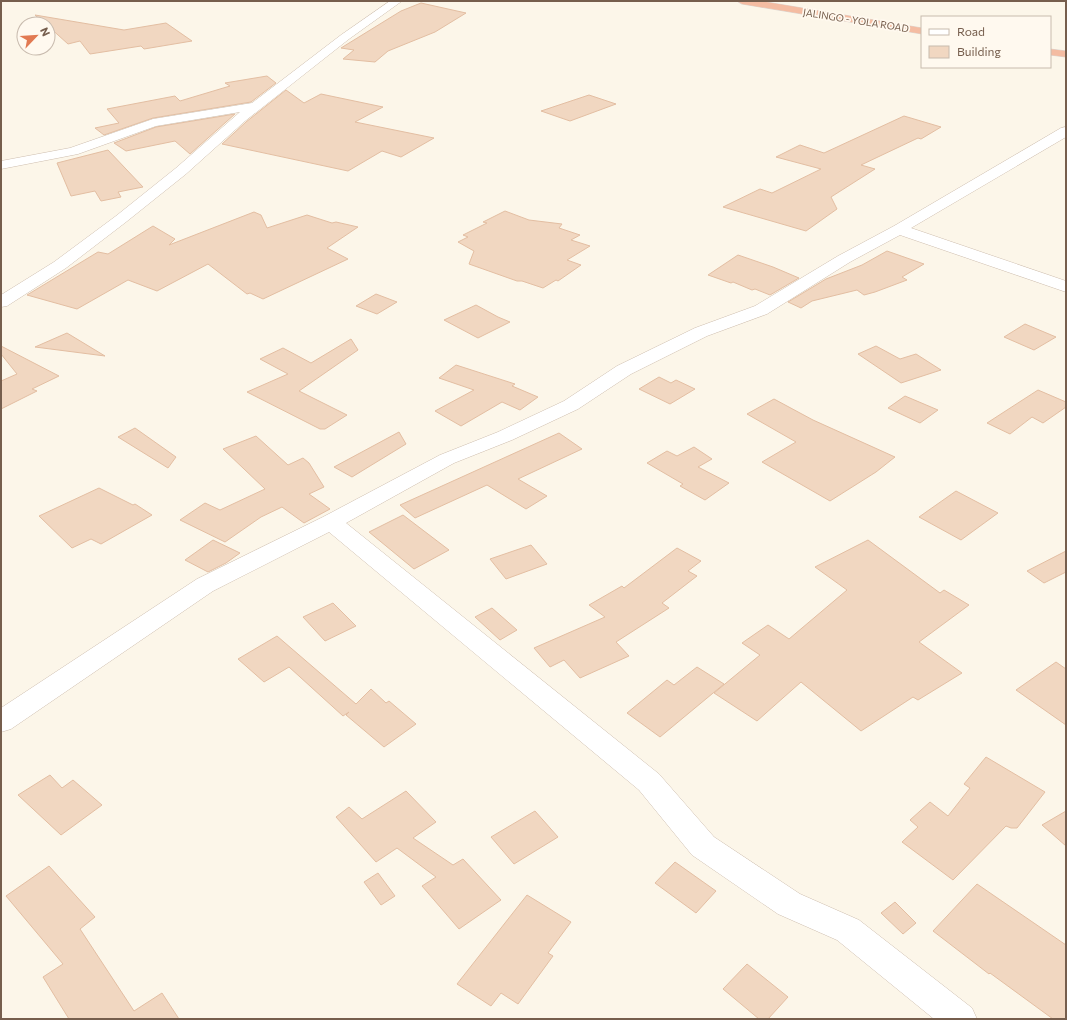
<svg xmlns="http://www.w3.org/2000/svg" width="1067" height="1020" viewBox="0 0 1067 1020" font-family="Commissioner,sans-serif">
  <style>
    .building { fill: #f1d7c1; stroke: #e3bea2 }
    .lines { fill: none; stroke-linecap: round; stroke-linejoin: round }
    .street-casing { stroke: #cebeaf; stroke-width: 1 }
    .highway-casing { stroke: #dbd5d1; stroke-width: 1 }
    .street { fill: #fff; fill-rule: evenodd }
    .highway { fill: #f4bca2; fill-rule: evenodd }
    .labels { text-anchor: middle; dominant-baseline: central; stroke-width: 3.5; stroke-linejoin: round; paint-order: stroke }
    .far-street-label { font-size: 10px; fill: #765e4d; stroke: #fff9ef }
  </style>
  <rect width="100%" height="100%" fill="#fcf6e9"/>
  <g class="building">
    <path d="M421,3L466,13L435,32L388,51L375,62L343,59L354,50L341,48L401,11Z"/>
    <path d="M35,15L124,30L166,23L192,41L144,49L141,46L90,54L80,41L68,44L48,26V24H45Z"/>
    <path d="M267,76L276,83L251,102L153,118L104,135L95,128L119,123L107,109L175,96L180,101L230,86L225,83Z"/>
    <path d="M286,90L304,103L321,94L383,107L355,122L434,138L401,157L382,151L348,171L222,144L246,122Z"/>
    <path d="M589,95L616,104L570,121L541,111Z"/>
    <path d="M235,114L190,154L175,141L126,151L114,143L156,127Z"/>
    <path d="M904,116L941,127L921,139L918,138L861,165L875,169L831,197L837,209L806,231L723,207L760,189L772,193L821,169L776,157L800,145L824,153Z"/>
    <path d="M108,150L143,187L118,192L121,197L101,201L95,191L71,196L57,163Z"/>
    <path d="M505,211L529,220L562,224L559,228L580,235L571,240L590,246L567,260L581,265L558,281L556,280L543,288L522,281H517L469,264L474,251L458,242L468,237L463,235L487,223L483,222Z"/>
    <path d="M254,212L261,215L267,228L307,215L332,223L336,222L358,227L327,248L348,259L263,299L250,293L247,294L208,264L157,291L128,280L77,309L27,295L98,252L108,254L153,226L175,239L169,245Z"/>
    <path d="M887,251L924,264L902,277L907,280L875,292L864,295L857,290L812,301L801,308L788,302L826,279L862,265Z"/>
    <path d="M738,255L773,267L799,278L770,295L755,289L752,290L733,282L731,283L708,275Z"/>
    <path d="M376,294L397,302L377,314L356,306Z"/>
    <path d="M476,305L498,317L510,322L478,338L444,320Z"/>
    <path d="M1025,324L1056,337L1034,350L1004,337Z"/>
    <path d="M67,333L105,356L35,347Z"/>
    <path d="M351,339L358,350L299,391L347,415L325,429H320L247,392L288,374L260,359L283,348L311,363Z"/>
    <path d="M1,346L59,376L32,389L37,391L1,409V381L17,374L1,354Z"/>
    <path d="M876,346L900,359L916,354L941,370L901,383L858,354Z"/>
    <path d="M456,365L515,384L512,386L538,397L520,410L502,402L461,426L435,411L474,390L439,378Z"/>
    <path d="M659,377L671,383L676,380L695,389L670,404L639,389Z"/>
    <path d="M1038,390L1066,402V407L1043,423L1032,417L1010,434L987,423Z"/>
    <path d="M905,396L938,410L920,423L888,408Z"/>
    <path d="M774,399L813,420L895,457L876,472L830,501L762,462L796,442L747,414Z"/>
    <path d="M135,428L176,457L168,468L118,437Z"/>
    <path d="M399,432L406,444L352,477L334,467Z"/>
    <path d="M559,433L582,449L518,479L547,496L526,509L487,485L415,518L400,505Z"/>
    <path d="M256,436L288,465L303,458L309,463L324,487L309,494L330,509L304,523L282,507L261,517L225,542L180,520L205,503L220,510L265,489L223,449Z"/>
    <path d="M694,447L712,459L698,467L729,483L705,500L680,486L683,484L647,463L667,451L677,456Z"/>
    <path d="M99,488L133,505L135,504L152,515L101,544L91,539L72,548L39,516Z"/>
    <path d="M956,491L998,513L961,540L919,517Z"/>
    <path d="M403,515L449,550L414,569L369,532Z"/>
    <path d="M213,540L240,553L226,563L208,572L185,560Z"/>
    <path d="M868,540L940,593L944,590L969,605L919,642L962,673L918,700L913,697L861,731L801,682L757,721L714,693L760,655L742,643L768,625L789,639L847,590L815,567Z"/>
    <path d="M531,545L547,564L506,579L490,559Z"/>
    <path d="M677,548L701,561L688,571L697,576L662,603L669,608L616,642L629,656L580,678L564,660L550,667L534,648L605,617L589,605L622,586L624,588Z"/>
    <path d="M1066,551V572L1044,583L1027,571Z"/>
    <path d="M333,603L356,626L325,641L303,617Z"/>
    <path d="M492,608L517,630L500,640L475,617Z"/>
    <path d="M277,636L356,704L371,689L386,703L389,701L416,724L384,747L346,715L349,712L343,716L289,667L264,682L238,659Z"/>
    <path d="M1056,662L1066,669V725L1016,690Z"/>
    <path d="M697,667L724,684L660,737L627,713L667,680L674,685Z"/>
    <path d="M986,757L1045,792L1017,828H1011L1006,826L953,880L902,842L918,827L910,820L930,802L948,816L970,788L964,784Z"/>
    <path d="M50,775L62,788L73,780L102,805L61,835L18,795Z"/>
    <path d="M406,791L436,822L413,838L453,865L463,859L501,900L459,929L422,886L436,877L397,848L376,862L336,817L349,807L362,819Z"/>
    <path d="M535,811L558,837L514,864L491,837Z"/>
    <path d="M1066,811V846L1042,825Z"/>
    <path d="M675,862L716,891L696,913L655,883Z"/>
    <path d="M49,866L95,917L80,929L134,1011L162,993L179,1019H69L43,977L63,964L6,896Z"/>
    <path d="M378,873L395,896L381,905L364,882Z"/>
    <path d="M977,884L1066,945V1019H1053L990,973L989,974L933,931Z"/>
    <path d="M527,895L571,922L548,953L553,956L518,1004L501,993L491,1006L457,984Z"/>
    <path d="M895,902L916,923L903,934L881,913Z"/>
    <path d="M747,964L788,997L768,1019H759L723,989Z"/>
  </g>
  <g class="lines">
    <g class="street-casing">
      <g id="street">
        <path d="M390,1H402L349,39L245,121L186,174L126,222L66,268L7,306L1,307V295L54,262L116,216L176,168L240,112L156,126L78,154L1,169V161L70,148L153,119L252,103L341,35Z"/>
        <path d="M1066,127V137L911,228L1066,281V292L900,235L850,262L767,314L707,336L631,374L578,409L512,440L454,463L346,523L659,774L714,837L800,894L859,920L972,1008L977,1019H934L837,940L778,914L692,855L639,790L329,532L213,591L11,729L1,732V708L197,579L323,517L440,455L498,432L564,401L617,366L695,328L755,306L838,256L894,226L1061,128Z"/>
      </g>
    </g>
    <g class="highway-casing">
      <g id="highway">
        <path d="M737,1H760L922,28V34L742,4Z"/>
        <path d="M1050,49L1066,51V57L1050,55Z"/>
      </g>
    </g>
    <use href="#street" class="street"/>
    <use href="#highway" class="highway"/>
  </g>
  <g class="labels">
    <g class="far-street-label">
      <text transform="translate(856 20) rotate(9)">JALINGO - YOLA ROAD</text>
    </g>
  </g>
  <rect width="1067" height="1020" fill="none" stroke="#765e4d" stroke-width="4"/>
  <rect x="921" y="16" width="130" height="52" fill="#fff9ef" stroke="#c8bbae"/>
  <rect x="929" y="29" width="20" height="6" fill="#ffffff" stroke="#c8bbae"/>
  <text x="957" y="36" font-size="12" fill="#765e4d">Road</text>
  <rect x="929" y="46" width="20" height="12" fill="#f1d7c1" stroke="#c8bbae"/>
  <text x="957" y="56" font-size="12" fill="#765e4d">Building</text>
  <g transform="translate(36 36) rotate(65)"><circle r="19" fill="#fff9ef" stroke="#c8bbae"/>
  <path d="M0-3L7 15L0 10L-7 15Z" fill="#e27a52"/>
  <text y="-6" font-size="11" font-weight="bold" text-anchor="middle" fill="#765e4d">N</text>
  </g>
</svg>
